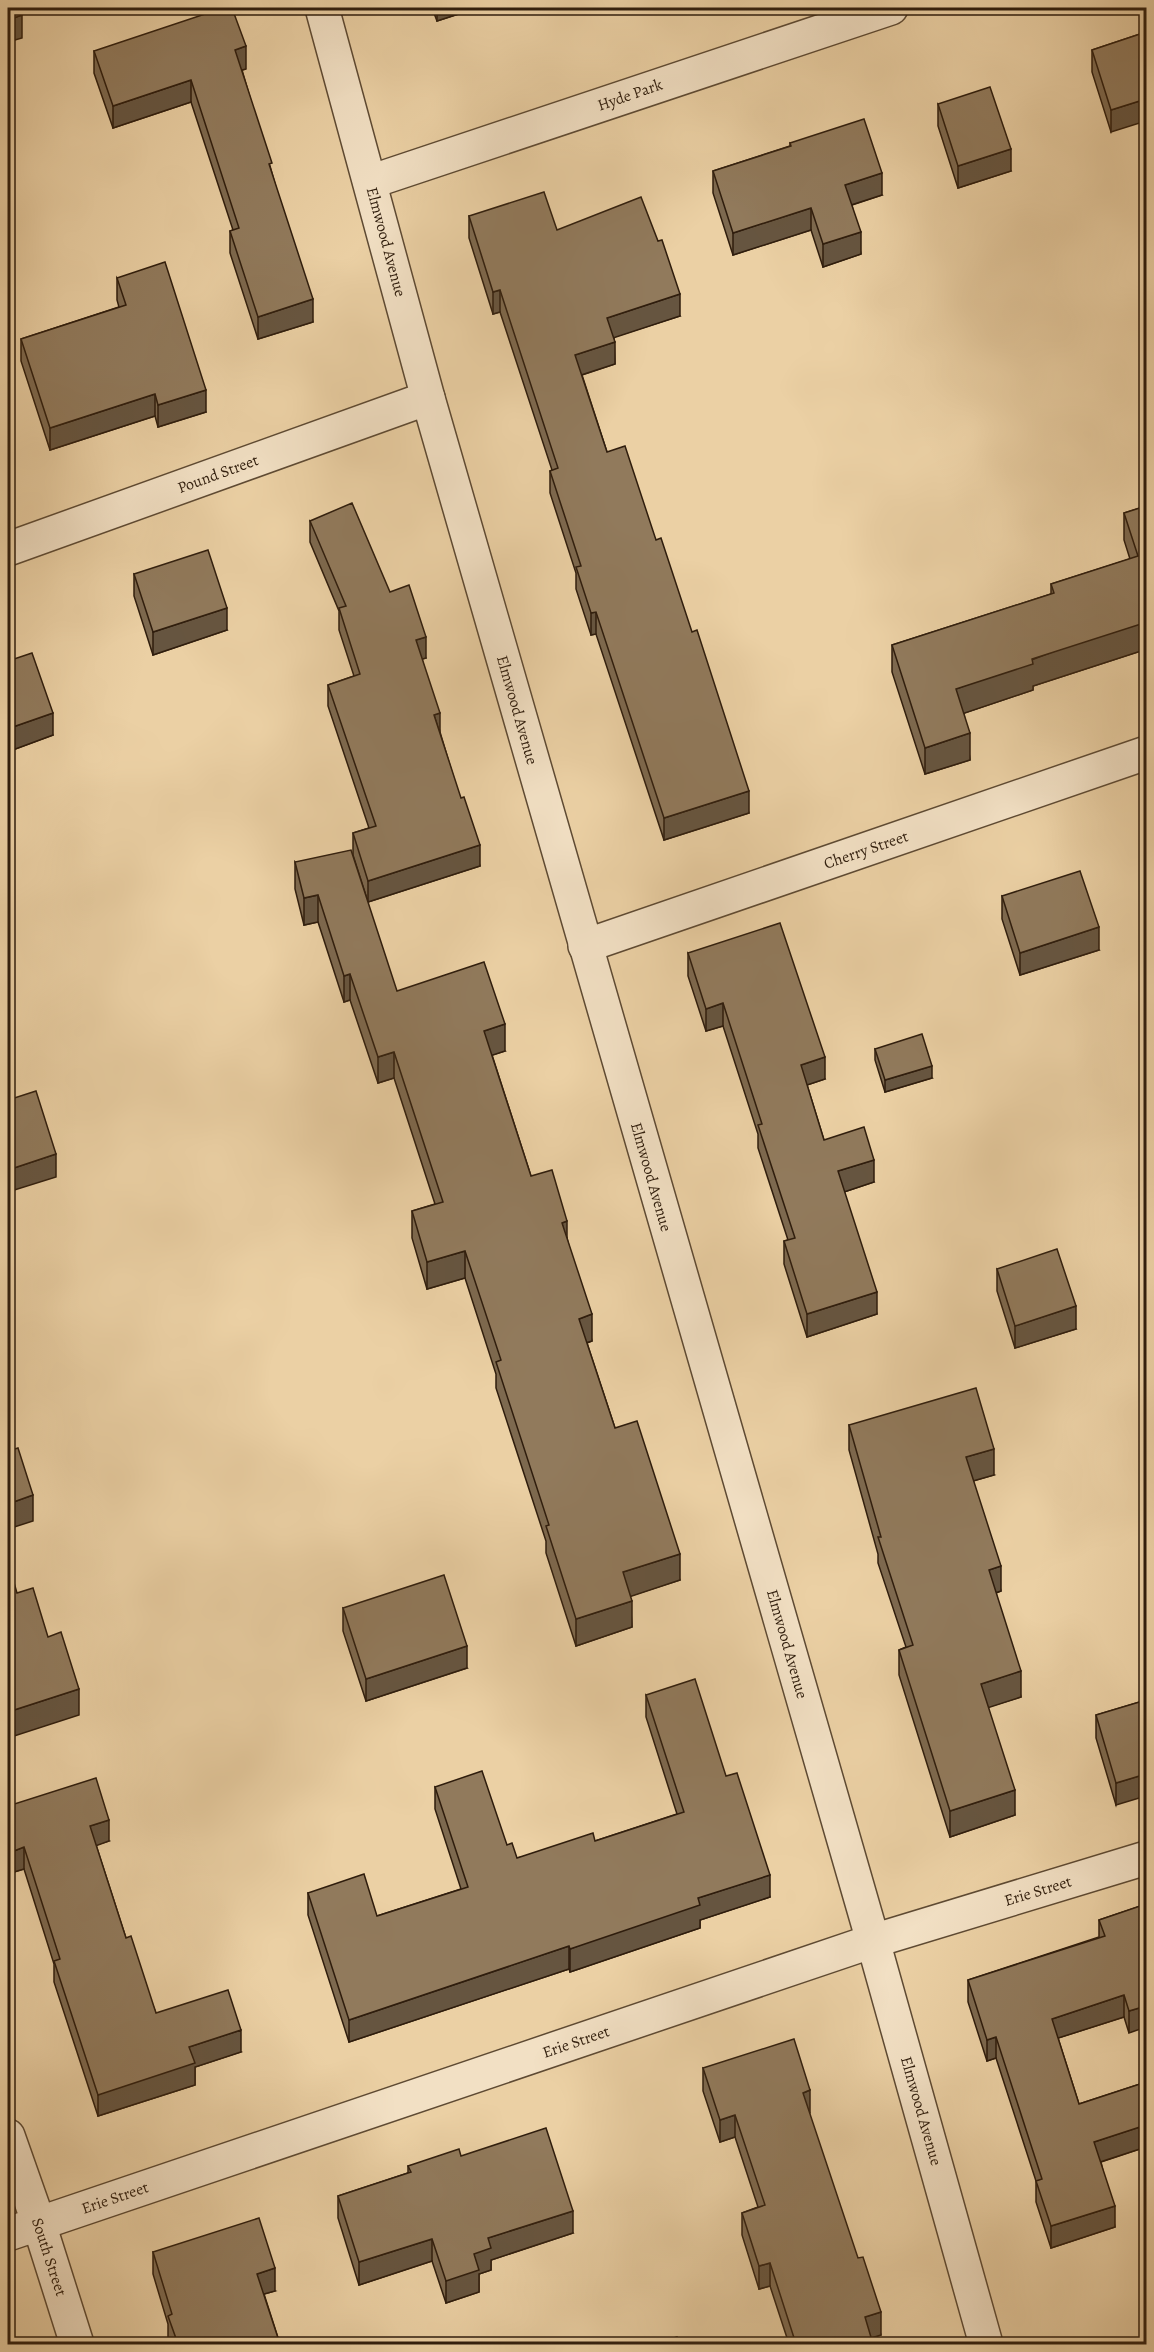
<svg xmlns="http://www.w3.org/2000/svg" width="1154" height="2352" viewBox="0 0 1154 2352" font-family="Alegreya,serif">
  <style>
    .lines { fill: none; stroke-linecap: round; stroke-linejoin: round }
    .minor-casing { stroke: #5e4a33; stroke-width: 36 }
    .minor { stroke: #f2e0c4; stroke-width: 33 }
    .wall { fill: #7d694f; stroke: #2f1d0d; stroke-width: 1.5 }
    .shaded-wall { fill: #665540; stroke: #2f1d0d; stroke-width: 1.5 }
    .building { fill: #917a5c; stroke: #2f1d0d; stroke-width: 1.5 }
    .labels { text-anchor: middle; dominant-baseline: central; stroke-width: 4.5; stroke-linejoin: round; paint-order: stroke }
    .street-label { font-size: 16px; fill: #2f1d0d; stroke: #f2e0c4 }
  </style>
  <rect width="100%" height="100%" fill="#ebd0a4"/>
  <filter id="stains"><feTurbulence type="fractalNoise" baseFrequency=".00333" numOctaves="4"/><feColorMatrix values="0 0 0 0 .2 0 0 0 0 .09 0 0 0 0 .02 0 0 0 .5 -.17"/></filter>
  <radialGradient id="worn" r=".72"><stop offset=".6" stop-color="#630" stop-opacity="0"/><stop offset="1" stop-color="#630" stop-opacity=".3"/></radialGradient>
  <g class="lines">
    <g class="minor-casing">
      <g id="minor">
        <path d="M322,8L428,398L873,1941L986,2344"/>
        <path d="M370,182L891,8"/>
        <path d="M8,549L428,398"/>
        <path d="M585,946L1146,753"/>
        <path d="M8,2136L39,2224L77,2344"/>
        <path d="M8,2234L873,1941L1146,1858"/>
      </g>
    </g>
    <use href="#minor" class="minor"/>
  </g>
  <g class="wall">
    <path d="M432,8H477L437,21Z"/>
    <path d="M1146,32L1111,132L1092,72V50Z"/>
    <path d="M94,51L246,69L242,70L272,173L313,322L258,339L230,253V231L233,230L191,102L113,128L94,73Z"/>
    <path d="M938,104L1011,171L958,188L938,126Z"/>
    <path d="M790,143L882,195L852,205L861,254L823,267L811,230L733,255L713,193V171L790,146Z"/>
    <path d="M469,216L557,230L680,316L614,337L615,364L582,375L607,452L656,540L749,813L664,840L596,634L591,635L576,589V573L550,493V471L552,470L500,312L493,314L469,238Z"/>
    <path d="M117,278L206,412L158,427L155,416L50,450L21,361V339L119,307L117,300Z"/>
    <path d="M1146,506V643L1141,645V651L1033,686V690L964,713L970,760L925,774L892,672V645L1051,594V584L1130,559L1124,540V513Z"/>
    <path d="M310,521L390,592L426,658L422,659L440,732L480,866L368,902L353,855V833L369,828L328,706V685L354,676L339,630V611L310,542Z"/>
    <path d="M134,574L227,630L153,655L134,596Z"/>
    <path d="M8,661L53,735L10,751L8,744Z"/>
    <path d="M1146,850V882L1144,874V851Z"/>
    <path d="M295,862L397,991L505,1051L492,1055L531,1176L567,1238L592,1341L587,1343L615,1428L680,1580L630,1596L632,1627L576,1646L546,1553V1541L496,1388V1374L465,1278L427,1289L412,1238V1211L435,1204L394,1078L378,1083L350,1000L344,1002L318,922L304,925L295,889Z"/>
    <path d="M1002,896L1099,950L1020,975L1002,919Z"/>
    <path d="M688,953L825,1079L807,1085L824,1140L874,1182L844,1192L877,1314L807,1337L784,1264V1241L788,1240L758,1148V1134L723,1026L706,1031L688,976Z"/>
    <path d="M875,1049L932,1078L885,1092L875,1060Z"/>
    <path d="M997,1269L1076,1329L1015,1348L997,1291Z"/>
    <path d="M849,1425L994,1475L973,1481L1001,1591L996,1593L1021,1697L988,1707L1015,1815L950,1837L899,1675V1650L906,1647L878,1563V1554L849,1450Z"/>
    <path d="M343,1608L467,1668L366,1701L343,1631Z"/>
    <path d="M646,1695L726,1776L770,1897L700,1920V1928L570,1972L569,1969L349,2042L308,1915V1893L377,1916L461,1889L435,1809V1787L507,1845L517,1858L595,1841L677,1814L646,1717Z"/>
    <path d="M1146,1700L1116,1805L1096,1738V1715Z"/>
    <path d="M8,1806L109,1841L96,1845L126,1938L156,2013L241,2052L195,2067V2085L98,2116L54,1982V1964L24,1869L14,1872L8,1852Z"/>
    <path d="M1146,1904L1129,2033L1124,2017L1058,2038L1079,2104L1146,2082V2147L1101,2162L1115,2227L1051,2248L1036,2202V2181L996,2058L987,2061L968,2002V1980L1099,1937V1920Z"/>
    <path d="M703,2068L810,2113H809L881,2335L871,2338L873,2344H789L770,2286L759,2289L742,2235V2213L758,2207L735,2137L720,2142L703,2091Z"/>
    <path d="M461,2156L573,2233L491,2260V2270L479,2274V2292L446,2303L432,2261L359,2285L338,2218V2196L408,2173V2166Z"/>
    <path d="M1146,2251V2292L1141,2276V2253Z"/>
    <path d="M153,2252L275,2291L264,2294L280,2344H171L168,2338V2324L153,2274Z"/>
  </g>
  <g class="shaded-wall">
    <path d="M437,8H477L437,21Z"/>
    <path d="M22,15V38L8,42V20Z"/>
    <path d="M246,46V69L235,72V50Z"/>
    <path d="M191,80V102L113,128V106Z"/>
    <path d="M1146,99V121L1111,132V110Z"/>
    <path d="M1011,149V171L958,188V166Z"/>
    <path d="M882,173V195L845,207V185Z"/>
    <path d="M811,208V230L733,255V233Z"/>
    <path d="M861,232V254L823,267V244Z"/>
    <path d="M500,290V312L493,314V292Z"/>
    <path d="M680,294V316L607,340V318Z"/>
    <path d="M313,299V322L258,339V317Z"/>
    <path d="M615,342V364L575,377V355Z"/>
    <path d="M206,390V412L158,427V405Z"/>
    <path d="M155,394V416L50,450V428Z"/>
    <path d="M227,608V630L153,655V632Z"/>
    <path d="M596,612V634L591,635V613Z"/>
    <path d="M1146,616V643L1141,645V651L1033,686V690L956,716V689Z"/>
    <path d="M426,637V658L416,661V640Z"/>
    <path d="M53,713V735L10,751V728Z"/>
    <path d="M440,713V734L434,715Z"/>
    <path d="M970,733V760L925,774V748Z"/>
    <path d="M749,791V813L664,840V818Z"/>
    <path d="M480,845V866L368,902V881Z"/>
    <path d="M318,895V922L304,925V898Z"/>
    <path d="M1099,927V950L1020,975V953Z"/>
    <path d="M350,974V1000L344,1002V976Z"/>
    <path d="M723,1003V1026L706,1031V1009Z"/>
    <path d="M505,1024V1051L484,1058V1031Z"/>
    <path d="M394,1052V1078L378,1083V1057Z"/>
    <path d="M825,1057V1079L801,1087V1065Z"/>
    <path d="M932,1066V1078L885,1092V1080Z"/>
    <path d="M56,1154V1177L8,1192V1170Z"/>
    <path d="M874,1160V1182L838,1194V1171Z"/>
    <path d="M567,1221V1248L562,1223Z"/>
    <path d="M465,1251V1278L427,1289V1262Z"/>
    <path d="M877,1292V1314L807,1337V1314Z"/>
    <path d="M1076,1306V1329L1015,1348V1326Z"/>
    <path d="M592,1314V1341L579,1345V1319Z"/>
    <path d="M994,1449V1475L966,1483V1457Z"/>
    <path d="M33,1495V1521L8,1529V1504Z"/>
    <path d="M680,1554V1580L623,1599V1572Z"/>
    <path d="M1001,1566V1591L989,1595V1570Z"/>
    <path d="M632,1601V1627L576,1646V1619Z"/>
    <path d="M467,1646V1668L366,1701V1679Z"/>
    <path d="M1021,1671V1697L981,1710V1684Z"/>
    <path d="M79,1689V1715L8,1738V1712Z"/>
    <path d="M1146,1774V1796L1116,1805V1783Z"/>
    <path d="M1015,1790V1815L950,1837V1811Z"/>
    <path d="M109,1820V1841L90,1848V1826Z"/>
    <path d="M24,1847V1869L14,1872V1851Z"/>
    <path d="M770,1875V1897L700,1920V1928L570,1972V1949L698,1898Z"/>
    <path d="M569,1946V1969L349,2042V2020Z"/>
    <path d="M1124,1995V2017L1052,2040V2019Z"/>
    <path d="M1146,2006V2027L1129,2033V2011Z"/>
    <path d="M241,2030V2052L195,2067V2085L98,2116V2095L189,2047Z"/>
    <path d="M996,2037V2058L987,2061V2040Z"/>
    <path d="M810,2090V2113L803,2115V2093Z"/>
    <path d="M735,2115V2137L720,2142V2120Z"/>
    <path d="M1146,2125V2147L1094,2164V2142Z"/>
    <path d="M1115,2206V2227L1051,2248V2226Z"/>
    <path d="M573,2211V2233L491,2260V2270L479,2274V2292L446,2303V2281L474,2254L488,2238Z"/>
    <path d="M432,2239V2261L359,2285V2262Z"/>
    <path d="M770,2263V2286L759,2289V2266Z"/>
    <path d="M275,2268V2291L257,2296V2274Z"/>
    <path d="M881,2312V2335L865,2340V2317Z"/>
  </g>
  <g class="building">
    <path d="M8,8H19L22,15L8,20Z"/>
    <path d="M223,8H232L246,46L235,50L272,163L269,164L313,299L258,317L230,231L239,228L191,80L113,106L94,51Z"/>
    <path d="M1146,32V99L1111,110L1092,50Z"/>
    <path d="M990,87L1011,149L958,166L938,104Z"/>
    <path d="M864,119L882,173L845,185L861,232L823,244L811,208L733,233L713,171L791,146L790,143Z"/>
    <path d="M544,192L557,230L641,197L658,241L662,240L680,294L607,318L615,342L575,355L607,452L625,446L656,540L661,538L692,632L697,630L749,791L664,818L596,612L591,613L576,567L581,566L550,471L558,468L500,290L493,292L469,216Z"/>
    <path d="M165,262L206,390L158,405L155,394L50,428L21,339L126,305L117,278Z"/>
    <path d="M352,503L390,592L409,585L426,637L416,640L440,713L434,715L461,798L464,797L480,845L368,881L353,833L376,826L328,685L360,674L339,608L346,606L310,521Z"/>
    <path d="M1146,506V616L1140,618L1141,624L1032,659L1033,664L956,689L970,733L925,748L892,645L1054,593L1051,584L1138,556L1124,513Z"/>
    <path d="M208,550L227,608L153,632L134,574Z"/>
    <path d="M32,653L53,713L10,728L8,722V661Z"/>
    <path d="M351,850L397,991L484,962L505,1024L484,1031L531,1176L552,1170L567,1221L562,1223L592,1314L579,1319L615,1428L637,1421L680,1554L623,1572L632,1601L576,1619L546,1526L549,1525L496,1362L501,1360L465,1251L427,1262L412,1211L443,1202L394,1052L378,1057L350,974L344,976L318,895L304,898L295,862Z"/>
    <path d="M1146,850V860L1144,851Z"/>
    <path d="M1080,871L1099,927L1020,953L1002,896Z"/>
    <path d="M780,923L825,1057L801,1065L824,1140L864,1127L874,1160L838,1171L877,1292L807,1314L784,1241L795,1238L758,1125L762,1124L723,1003L706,1009L688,953Z"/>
    <path d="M922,1034L932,1066L885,1080L875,1049Z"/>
    <path d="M36,1091L56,1154L8,1170V1100Z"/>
    <path d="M1057,1249L1076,1306L1015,1326L997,1269Z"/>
    <path d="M976,1388L994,1449L966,1457L1001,1566L989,1570L1021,1671L981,1684L1015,1790L950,1811L899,1650L913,1645L878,1537H881L849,1425Z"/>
    <path d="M18,1448L33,1495L8,1504V1451Z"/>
    <path d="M8,1562L17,1593L33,1588L48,1637L61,1632L79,1689L8,1712Z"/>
    <path d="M444,1575L467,1646L366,1679L343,1608Z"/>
    <path d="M695,1679L726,1776L737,1773L770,1875L698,1898L700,1905L570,1949L569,1946L349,2020L308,1893L364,1874L377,1916L468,1887L435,1787L482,1771L507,1845L512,1843L517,1858L593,1833L595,1841L684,1812L646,1695Z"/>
    <path d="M1146,1700V1774L1116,1783L1096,1715Z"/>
    <path d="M96,1778L109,1820L90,1826L126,1938L131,1936L156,2013L228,1990L241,2030L189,2047L195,2063L98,2095L54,1961L60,1959L24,1847L14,1851L8,1831V1806Z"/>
    <path d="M1146,1904V2006L1129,2011L1124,1995L1052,2019L1079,2104L1146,2082V2125L1094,2142L1115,2206L1051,2226L1036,2181L1042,2179L996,2037L987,2040L968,1980L1105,1936L1099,1920Z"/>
    <path d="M794,2039L810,2090L803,2093L858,2258L863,2257L881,2312L865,2317L873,2344H796L770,2263L759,2266L742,2213L765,2205L735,2115L720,2120L703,2068Z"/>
    <path d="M546,2128L573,2211L488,2238L491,2248L474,2254L479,2270L446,2281L432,2239L359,2262L338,2196L411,2172L408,2166L459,2149L461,2156Z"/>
    <path d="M259,2218L275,2268L257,2274L280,2344H178L168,2316L172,2314L153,2252Z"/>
    <path d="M1146,2251V2270L1141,2253Z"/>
    <path d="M677,2337L679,2344H653Z"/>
  </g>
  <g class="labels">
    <g class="street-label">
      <text transform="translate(630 95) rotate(-19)">Hyde Park</text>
      <text transform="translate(386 242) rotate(75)">Elmwood Avenue</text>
      <text transform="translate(218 474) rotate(-20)">Pound Street</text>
      <text transform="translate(517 710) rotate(74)">Elmwood Avenue</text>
      <text transform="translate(866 850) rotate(-19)">Cherry Street</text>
      <text transform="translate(651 1177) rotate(74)">Elmwood Avenue</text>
      <text transform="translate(787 1644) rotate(74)">Elmwood Avenue</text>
      <text transform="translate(1038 1891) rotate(-17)">Erie Street</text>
      <text transform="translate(576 2042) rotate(-19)">Erie Street</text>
      <text transform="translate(921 2111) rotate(74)">Elmwood Avenue</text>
      <text transform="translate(115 2198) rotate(-19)">Erie Street</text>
      <text transform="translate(49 2257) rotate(72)">South Street</text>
    </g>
  </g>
  <rect width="1154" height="2352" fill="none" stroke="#ebd0a4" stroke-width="30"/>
  <rect x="9" y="9" width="1136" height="2334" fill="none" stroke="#2f1d0d" stroke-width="3"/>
  <rect x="15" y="15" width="1124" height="2322" fill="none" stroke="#2f1d0d" stroke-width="1.5"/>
  <rect width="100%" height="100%" filter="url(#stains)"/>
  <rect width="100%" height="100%" fill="url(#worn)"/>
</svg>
